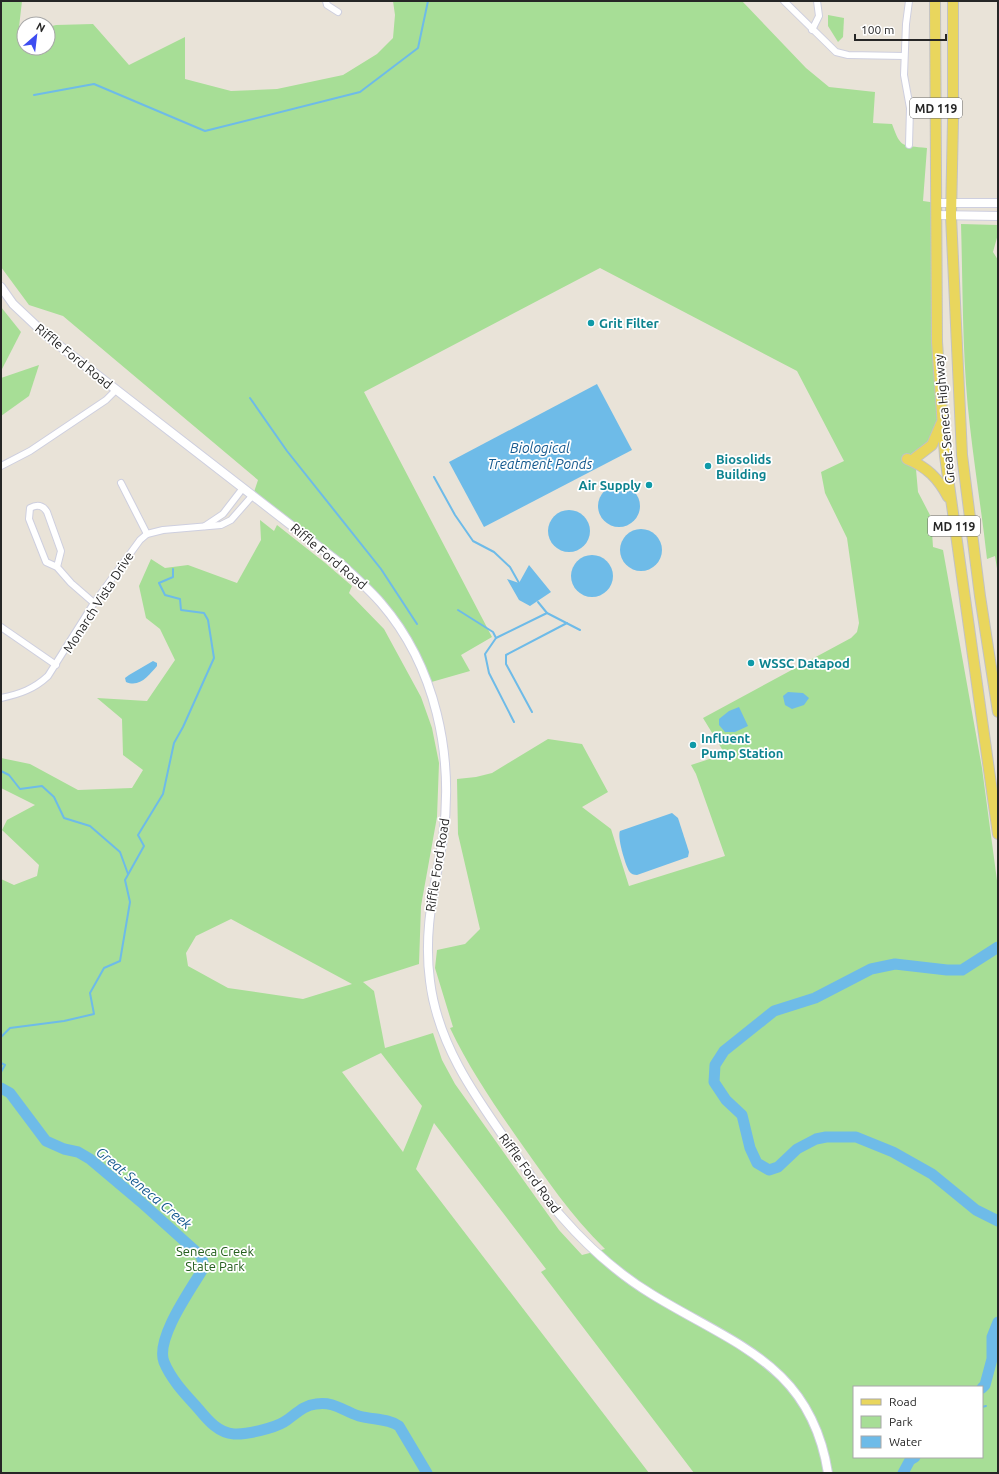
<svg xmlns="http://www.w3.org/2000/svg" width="999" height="1474" viewBox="0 0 999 1474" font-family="Ubuntu,sans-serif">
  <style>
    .green { fill: #a7de96; fill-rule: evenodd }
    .water { fill: #6ebbe8 }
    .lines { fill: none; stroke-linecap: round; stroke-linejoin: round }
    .stream { stroke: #6ebbe8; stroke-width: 2 }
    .river { stroke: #6ebbe8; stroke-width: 11 }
    .minor-casing { stroke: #cecfdf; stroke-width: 8 }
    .tertiary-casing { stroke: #cecfdf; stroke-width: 10 }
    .primary-casing { stroke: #c2c2c2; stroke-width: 12 }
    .minor { stroke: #fff; stroke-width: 6 }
    .tertiary { stroke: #fff; stroke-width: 8 }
    .primary { stroke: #e9d65d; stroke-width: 10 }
    .culture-dot { fill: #0f9aa8; stroke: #fff; stroke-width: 1.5 }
    .labels { text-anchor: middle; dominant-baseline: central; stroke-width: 3.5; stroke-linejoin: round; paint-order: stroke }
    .shield { fill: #fff; stroke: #676767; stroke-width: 1 }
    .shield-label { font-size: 12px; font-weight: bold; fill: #262626 }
    .culture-label { font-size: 13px; font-weight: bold; fill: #0d838f; stroke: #fff; text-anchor: start }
    .street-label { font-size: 13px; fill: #262626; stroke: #fff }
    .park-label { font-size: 13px; fill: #235e1c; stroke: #fff }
    .water-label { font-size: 14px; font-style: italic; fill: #13588e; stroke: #fff }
  </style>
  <rect width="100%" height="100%" fill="#e9e3d8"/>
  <g class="green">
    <path d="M1,1H22L18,36L24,34V48H48V27L56,25L93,24L129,65L185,37V79L231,91L277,89L343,75L377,54L393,38L395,15L393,1H742L806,68L829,87L875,92L873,123L892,124C901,149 902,145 927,148L923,201L937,203L942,420L936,439L915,458L918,492L931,517L933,547L943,550L982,768L998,888V1473H694L541,1272L546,1269L434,1123L416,1169L649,1473H1V879L14,885L37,876L39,865L2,830L7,820L35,805L1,788V758L30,764L78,790L132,788L143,770L123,755L122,719L97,698L147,701L175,660L160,629L146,618L139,586L151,559L165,568L188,565L237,583L261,540L260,520L274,531L277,525L324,562L352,586L349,593L384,629L421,697L432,728L439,763L437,817L421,906L419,964L363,982L374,991L385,1048L433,1033L442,1060L455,1084L559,1230L582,1255L605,1249C571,1216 545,1177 518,1139C493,1103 469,1068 450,1028L453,1027L435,968L437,950L465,944L480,929L458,834L457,779L476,777L492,773L548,739L582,744L608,792L582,807L611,829L629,886L725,856L696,774L691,765L725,754L703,718L851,638L857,632L859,623L847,538L825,493L821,472L844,461L797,371L600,268L364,392L492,637L461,655L470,671L428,683L409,644L368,589L253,495L258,480L63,316L29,305L1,267ZM231,919L352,984L303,999L228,988L188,966L186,953L196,936ZM381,1053L422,1106L403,1152L342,1072ZM854,1387H982V1457H854Z"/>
    <path d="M828,15L844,18L843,37L838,42L828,26Z"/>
    <path d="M961,224L998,225V234L993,252L998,260V575L995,556L987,559C982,514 975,471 970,427C962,359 963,291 961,224Z"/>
    <path d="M1,307L21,332L1,371Z"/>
    <path d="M39,365L29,396L1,416V378Z"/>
  </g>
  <g class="water">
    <path d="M597,384L632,450L484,527L449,462Z"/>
    <circle cx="619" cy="506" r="21"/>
    <circle cx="569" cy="531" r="21"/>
    <circle cx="641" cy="550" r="21"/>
    <circle cx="592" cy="576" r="21"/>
    <path d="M529,565L551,592L530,606L519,600L507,579L519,583Z"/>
    <path d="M153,661L157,663V666C149,675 140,688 126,682L125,678L129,675Z"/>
    <path d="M788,692L803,693L809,698L804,705L792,709L785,705L783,696Z"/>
    <path d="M739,707L748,726L735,732H725L719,725V719L729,711Z"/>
    <path d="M672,813L678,818L689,852L688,857L637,875C634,875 631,874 629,871C625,864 617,837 620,831Z"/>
  </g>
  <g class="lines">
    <g class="stream">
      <path d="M34,95L94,84L205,131L360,92L418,48L428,1"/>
      <path d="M250,398L287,451L381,569L417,624"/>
      <path d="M434,477L455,515L473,541L494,552L510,567L519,583"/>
      <path d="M538,602L547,613L580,630"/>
      <path d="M458,610L493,632L496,638"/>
      <path d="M532,712L506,664V655L567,623"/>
      <path d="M514,722L489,673L485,654L496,638L547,613"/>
      <path d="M1,771L9,775L20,789L42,786L54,797L64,818L90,826L120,852L128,874"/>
      <path d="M1,1037L10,1028L64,1021L94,1014L90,993L104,968L120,961L130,902L125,880L144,846L138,835L163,794L174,743L183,727L214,658L208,620L204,613L181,610L180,599L165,595L159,583L173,577V569"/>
      <path d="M1,1063L5,1065L1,1072"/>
      <path d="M982,1407L986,1406"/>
    </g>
    <g class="river">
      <path d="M998,947L962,970H947L895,964L871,969L815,998L774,1011L724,1051L715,1065L714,1082L726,1100L742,1115L750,1148L757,1163L769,1170L778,1167L797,1149L816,1139L826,1137H856L893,1152L932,1174L976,1210L998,1221"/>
      <path d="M1,1088L10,1093L46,1141L64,1149L78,1152L90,1159L141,1202L201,1256L203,1262V1269C191,1289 155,1339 164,1362C171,1379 184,1393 196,1406C206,1418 217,1433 234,1434C246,1435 274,1428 284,1422C294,1416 303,1405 316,1404C334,1401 343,1411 359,1416C373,1420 387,1418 399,1426L427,1473"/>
      <path d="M982,1388L985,1385L992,1359V1337L998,1322"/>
      <path d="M903,1473L910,1460L915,1457"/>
    </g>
    <g class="minor-casing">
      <g id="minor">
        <path d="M326,1L327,5L338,12"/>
        <path d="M784,1L836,52L848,55L904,56"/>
        <path d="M909,1L906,24L904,75L910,108L909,145"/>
        <path d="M812,30L819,16L817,1"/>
        <path d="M1,466L30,451L106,400L116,390"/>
        <path d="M121,483L147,534"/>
        <path d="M205,526L223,514L243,488"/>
        <path d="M57,567L46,562L29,519L30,508C37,504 43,505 47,512L61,551L57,567L71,583L94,603"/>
        <path d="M1,627L56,665"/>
        <path d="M1,698C20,694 34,689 48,676L94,603L140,540L147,534L163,530L221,525L231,520L253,495"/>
      </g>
    </g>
    <g class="tertiary-casing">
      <g id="tertiary">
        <path d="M937,203H998"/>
        <path d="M936,215L998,216"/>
        <path d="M1,287L13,304L47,336L341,564C355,577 369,589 381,603C436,667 454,755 443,838C435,888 423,929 430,981C438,1047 478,1100 515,1153C530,1174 544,1197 561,1216C588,1247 618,1274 653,1295C735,1345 811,1365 828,1473"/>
      </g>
    </g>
    <g class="primary-casing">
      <g id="primary">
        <path d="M935,1L937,342L945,456L998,834"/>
        <path d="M953,1V120L951,216L962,455L980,596L998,712"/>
        <path d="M915,458L932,445L941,424"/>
        <path d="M907,459C927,467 938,478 948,497"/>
      </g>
    </g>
    <use href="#minor" class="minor"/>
    <use href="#tertiary" class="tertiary"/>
    <use href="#primary" class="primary"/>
  </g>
  <g class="culture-dot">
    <circle cx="591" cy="323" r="4"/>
    <circle cx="708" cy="466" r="4"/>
    <circle cx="649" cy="485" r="4"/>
    <circle cx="751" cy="663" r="4"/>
    <circle cx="693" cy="745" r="4"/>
  </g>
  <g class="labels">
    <g class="shield">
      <rect x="910" y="98" width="52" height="20" rx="3"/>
      <rect x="928" y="516" width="52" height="20" rx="3"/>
    </g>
    <g class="shield-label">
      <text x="936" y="108">MD 119</text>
      <text x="954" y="526">MD 119</text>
    </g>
    <g class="culture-label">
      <text x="599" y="323">Grit Filter</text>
      <text x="716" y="459">Biosolids<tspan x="716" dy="15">Building</tspan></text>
      <text x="641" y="485" text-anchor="end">Air Supply</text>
      <text x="759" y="663">WSSC Datapod</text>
      <text x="701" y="738">Influent<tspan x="701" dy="15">Pump Station</tspan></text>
    </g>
    <g class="street-label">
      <text transform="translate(74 356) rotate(39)">Riffle Ford Road</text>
      <text transform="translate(944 419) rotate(-95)">Great Seneca Highway</text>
      <text transform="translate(329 556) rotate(40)">Riffle Ford Road</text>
      <text transform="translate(98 602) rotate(-57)">Monarch Vista Drive</text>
      <text transform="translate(437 865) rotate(-81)">Riffle Ford Road</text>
      <text transform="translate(530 1173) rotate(54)">Riffle Ford Road</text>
    </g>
    <g class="park-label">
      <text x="215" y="1251">Seneca Creek<tspan x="215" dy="15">State Park</tspan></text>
    </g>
    <g class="water-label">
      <text x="540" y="448">Biological<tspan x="540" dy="16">Treatment Ponds</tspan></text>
      <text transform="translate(144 1188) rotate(40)">Great Seneca Creek</text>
    </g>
  </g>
  <rect width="999" height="1474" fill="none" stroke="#262626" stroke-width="4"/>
  <rect x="853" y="1386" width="130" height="72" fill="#ffffff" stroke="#a8a8a8"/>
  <rect x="861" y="1399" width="20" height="6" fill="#e9d65d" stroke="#a8a8a8"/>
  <text x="889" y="1406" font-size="12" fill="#262626">Road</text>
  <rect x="861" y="1416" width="20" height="12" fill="#a7de96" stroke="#a8a8a8"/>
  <text x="889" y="1426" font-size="12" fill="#262626">Park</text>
  <rect x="861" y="1436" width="20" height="12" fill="#6ebbe8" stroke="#a8a8a8"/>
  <text x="889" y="1446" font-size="12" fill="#262626">Water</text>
  <g transform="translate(36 36) rotate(28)"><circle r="19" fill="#ffffff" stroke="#a8a8a8"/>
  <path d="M0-3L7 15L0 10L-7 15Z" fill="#3d4df1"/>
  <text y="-6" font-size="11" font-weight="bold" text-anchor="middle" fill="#262626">N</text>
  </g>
  <path d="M855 34v6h91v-6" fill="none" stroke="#262626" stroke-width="2"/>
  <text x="861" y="34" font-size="12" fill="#262626" stroke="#ffffff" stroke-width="3" paint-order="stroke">100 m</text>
</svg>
